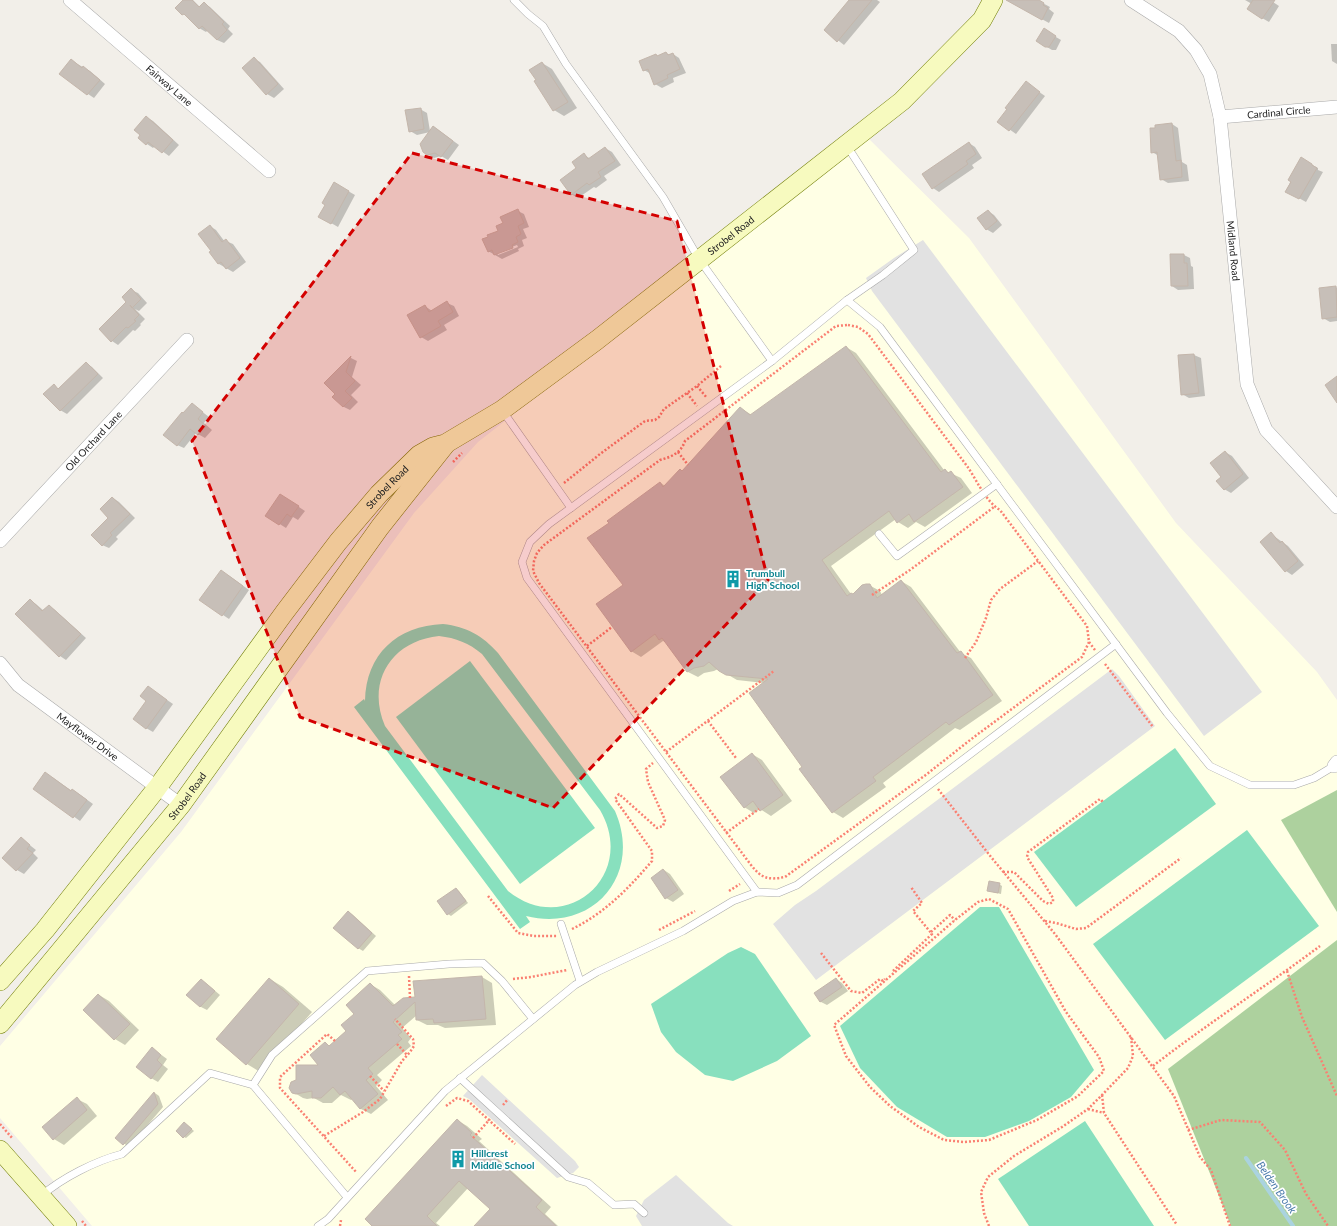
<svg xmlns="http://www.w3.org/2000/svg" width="1337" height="1226" viewBox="0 0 1337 1226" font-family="Lato,sans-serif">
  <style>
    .education { fill: #ffffe5 }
    .forest { fill: #add19e }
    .pitch { fill: #88e0be; fill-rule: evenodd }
    .parking { fill: #e2e2e2 }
    .shadow { fill: #0003; fill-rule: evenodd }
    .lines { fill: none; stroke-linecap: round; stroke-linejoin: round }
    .stream { stroke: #aad3df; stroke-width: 4 }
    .building { fill: #c7bfb8; stroke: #c4b6ab }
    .lane-casing { stroke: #a9a9a9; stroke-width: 8 }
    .street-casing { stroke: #a9a9a9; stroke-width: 14 }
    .secondary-casing { stroke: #707d05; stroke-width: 20 }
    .path { stroke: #fa8072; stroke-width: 2.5; stroke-dasharray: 2 2; stroke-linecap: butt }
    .lane { stroke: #fff; stroke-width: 7 }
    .street { stroke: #fff; stroke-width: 13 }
    .secondary { stroke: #f7fabf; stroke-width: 19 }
    .marked { fill: #d40000; fill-opacity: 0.2; stroke: #d40000; stroke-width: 3; stroke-dasharray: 8 5; stroke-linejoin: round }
    .labels { text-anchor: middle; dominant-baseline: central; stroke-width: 3.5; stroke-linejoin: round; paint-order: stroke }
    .street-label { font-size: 10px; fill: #222; stroke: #fff }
    .culture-label { font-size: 10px; font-weight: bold; fill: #0d838f; stroke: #fff; text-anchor: start }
    .water-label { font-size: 11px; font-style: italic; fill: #4a7aab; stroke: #fff }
  </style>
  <rect width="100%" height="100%" fill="#f2efe9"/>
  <path class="education" d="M868,138L969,238L1176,523L1317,672L1337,700V1226H92L0,1118V1046L181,832L414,513L478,442Z"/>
  <g class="forest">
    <path d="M1337,790V912L1281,820Z"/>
    <path d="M1337,940V1226H1231L1168,1069Z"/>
  </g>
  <g class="pitch">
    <path d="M443,624C467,627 482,635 498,653L615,811C643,875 593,933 526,916L530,922L520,929L354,707L364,699L365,701C366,654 397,626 443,624ZM439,636C456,638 469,643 482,654L600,810C638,875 566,938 508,891L385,726C366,682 391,641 439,636Z"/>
    <path d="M470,661L595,828L520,884L396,717Z"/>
    <path d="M1175,748L1216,804L1076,907L1034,852Z"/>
    <path d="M1247,830L1319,926L1165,1040L1093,944Z"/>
    <path d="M980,907H999L1094,1070L1071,1097L1029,1121L985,1137H947L897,1107L860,1068L840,1026Z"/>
    <path d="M741,947L755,954L811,1036L777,1061L733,1081L705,1075L676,1052L661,1032L651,1004L728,953Z"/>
    <path d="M1085,1121L1154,1226H1029L998,1179Z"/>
  </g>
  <g class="parking">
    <path d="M923,240L1262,692L1204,736L872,291L866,278L894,258Z"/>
    <path d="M1112,669L1119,676L1155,726L816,980L773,924L795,905L816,891Z"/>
    <path d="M482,1075L575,1161L579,1167L573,1173L557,1178L469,1099L463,1096Z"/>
    <path d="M676,1175L728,1223L733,1226H642L636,1216L644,1200Z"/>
  </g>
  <g class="shadow">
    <path d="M185,0H193L200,7L204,3L210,7L230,26L228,29L233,34L224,43L217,40L208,30L206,32L199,28L188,17L183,14Z"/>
    <path d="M850,0H877L880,2L844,45L825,30Z"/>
    <path d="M1019,0H1037L1050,7L1049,9L1054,13L1049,23L1016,5Z"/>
    <path d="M1245,0H1270L1279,6L1269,22L1262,18L1252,4Z"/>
    <path d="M1044,30L1061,40L1056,50H1052L1037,41Z"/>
    <path d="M1331,44H1337V64L1332,61Z"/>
    <path d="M666,53L670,55L673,54L679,58L686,73L673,78L674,82L662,88L655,84L651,74L644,70L656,55L658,56Z"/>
    <path d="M254,59L260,62L284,89L274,98L267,94L243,68Z"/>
    <path d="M72,61L90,71L105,84L94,98L88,94Z"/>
    <path d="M542,63L552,69L577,108L564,116L554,110Z"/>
    <path d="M1026,83L1045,96L1016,134L999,122Z"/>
    <path d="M420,109L427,113L430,131L434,127L459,145L448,160L441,156L434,158L427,154L430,132L417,135L410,131Z"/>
    <path d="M146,117L153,121L179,145L169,156L155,146L153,148L147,144L140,138Z"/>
    <path d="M1172,124L1178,128L1182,162L1187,165L1189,181L1168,183L1161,179L1159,156L1152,152Z"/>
    <path d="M969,143L975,147L982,158L972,165L974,168L939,192L933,188Z"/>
    <path d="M605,148L612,152L621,165L604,176L607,180L596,188L594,187L578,198L571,194L584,155L591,159Z"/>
    <path d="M1301,159L1318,168V170L1323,172L1306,202L1286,191Z"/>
    <path d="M334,183L355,195L338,227L319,216L326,205Z"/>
    <path d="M518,211L524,214L529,227L523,229L527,238L522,240L524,246L518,249L519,251L502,259L488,251L499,231ZM517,245L518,247L498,255L497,253Z"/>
    <path d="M988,211L994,215L1002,225L993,233L986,229Z"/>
    <path d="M210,226L216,230L225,242L226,241L233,244L246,262L233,272L219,264L211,253L212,251Z"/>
    <path d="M1184,255L1190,258L1191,266L1193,267L1194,289L1178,290L1172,286Z"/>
    <path d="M1336,287L1337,288V321L1330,322L1323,318Z"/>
    <path d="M131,290L138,293L147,303L139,311L135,309L145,319L140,324L141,325L135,331L133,330L118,345L112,341L128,302Z"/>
    <path d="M447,303L454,306L459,316L444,325L447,330L428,341L421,337L425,306L432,311Z"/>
    <path d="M846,347L856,353L944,470L961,478L972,493L925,527L916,522L908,528L898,522L896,519L831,566L851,594L853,595L869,585L880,591L882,595L901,581L911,587L961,653L971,658L1002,701L960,730L955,728L883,783L886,787L843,818L833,812L803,767L765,683L737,680L718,669L714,671L704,673L698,677L688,672L667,643L663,641L641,657L631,651L624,585L610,523L661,483L665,486L683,472L740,408L752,415Z"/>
    <path d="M1194,355L1201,358L1205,396L1189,398L1182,394L1179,356Z"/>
    <path d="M351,358L357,361L352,377L361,385L351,395L358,402L350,410L344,407L334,396L337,394L326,383Z"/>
    <path d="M86,363L92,367L103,378L67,414L60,410L54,386L59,389Z"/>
    <path d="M192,404L209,417L204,423L212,430L205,438L196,433L184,448L177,445L184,414Z"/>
    <path d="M1225,452L1232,456L1249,478L1231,493L1224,489L1223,477Z"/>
    <path d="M113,498L119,502L135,518L116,537L118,539L109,548L102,545L110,518Z"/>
    <path d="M287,499L305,511L298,520L293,517L286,528L267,516Z"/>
    <path d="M1271,534L1288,546L1304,565L1292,575L1286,571Z"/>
    <path d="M228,575L249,590L229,619L223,615Z"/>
    <path d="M30,600L36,604L44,611L49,606L55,610L86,638L66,660L60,656Z"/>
    <path d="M148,687L173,704L153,732L146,728Z"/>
    <path d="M752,754L762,760L792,801L771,816L760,809L754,813L744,807Z"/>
    <path d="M52,777L72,791L73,790L79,794L93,804L80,821L34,788Z"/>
    <path d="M22,839L36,850L33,853L38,858L24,874L17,870L4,858Z"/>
    <path d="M664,870L670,874L684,894L673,902L666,898Z"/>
    <path d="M999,884L1002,886L1001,894L988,891Z"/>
    <path d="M456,889L459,891L468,903L451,916L448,914L439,902Z"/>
    <path d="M349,912L353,915L376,936L363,951L358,948Z"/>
    <path d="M482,977L492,983L496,1025L445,1028L438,1025H427L417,1020V1015L402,1028L411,1038L408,1042L411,1046L377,1075L382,1080L376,1086L388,1100L371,1114L361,1109L353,1099L351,1100L341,1095L332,1103H323L314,1098L307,1099L303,1098L293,1092L321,1066L325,1043L330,1046L348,1031L370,984L380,990L396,1006Z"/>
    <path d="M270,979L283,987L312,1012L260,1072L247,1064Z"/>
    <path d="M836,979L842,983L848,991L827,1005L821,1002L815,994Z"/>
    <path d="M201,980L207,984L220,995L207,1010L201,1007L188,995Z"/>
    <path d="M99,995L109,1001L139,1030L125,1045L115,1039Z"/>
    <path d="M152,1048L167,1059L163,1065L168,1069L158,1082L151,1078Z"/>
    <path d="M155,1093L159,1096L163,1107L129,1147L116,1138Z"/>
    <path d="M77,1099L87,1104L97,1116L64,1145L54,1139Z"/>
    <path d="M457,1120L467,1126L482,1139L479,1141L551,1207L545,1214L558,1226H476L491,1209L468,1188L436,1223L440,1226H373Z"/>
    <path d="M187,1125L194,1131L186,1138L184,1137Z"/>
  </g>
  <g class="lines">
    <path class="stream" d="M1246,1158L1293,1226"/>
  </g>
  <g class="building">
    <path d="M183,0H192L199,7L204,2L224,22L222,24L227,30L217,40L202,26L199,29L184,14L182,15L175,8Z"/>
    <path d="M849,0H872L837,42L824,30Z"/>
    <path d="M1006,0H1039L1044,3L1043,5L1048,8L1042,20Z"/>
    <path d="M1253,0H1275L1262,19L1247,9Z"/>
    <path d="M1044,28L1056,36L1049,47H1045L1036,41Z"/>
    <path d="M666,52L668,55L673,53L680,69L667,75L668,78L654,85L648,69L643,71L639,61L656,54L657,56Z"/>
    <path d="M254,57L278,84L266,95L242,68Z"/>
    <path d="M71,59L82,68L83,66L100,80L87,95L59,74Z"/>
    <path d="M542,62L568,102L553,111L534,81L536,80L529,70Z"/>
    <path d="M1026,81L1040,92L1009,131L997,122L1007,109L1005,108Z"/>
    <path d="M421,108L424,129L409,132L405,110Z"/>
    <path d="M146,116L173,140L162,153L148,142L146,145L138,138L140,135L134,130Z"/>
    <path d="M1172,123L1176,161L1181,160L1182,177L1160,180L1157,152L1151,153L1150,128H1155V125Z"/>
    <path d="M433,126L453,141L441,157L435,153L427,155L423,152L420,144Z"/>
    <path d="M969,142L976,154L966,161L968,164L932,189L922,174Z"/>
    <path d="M605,147L615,161L598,172L601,177L589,185L587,183L571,195L560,180L576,168L572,162L584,153L588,159Z"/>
    <path d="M1301,157L1312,164V165L1317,168L1299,199L1285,192L1291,182L1288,180Z"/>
    <path d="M334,182L349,191L331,224L318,217L325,205L322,203Z"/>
    <path d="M518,209L524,223L518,226L521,234L516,237L518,242L512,245L513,248L494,255L492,250L488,252L482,239L488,237L487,235L498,231L496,226L503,223L500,217Z"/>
    <path d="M988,210L997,221L986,230L977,218Z"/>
    <path d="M210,225L222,242L226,239L240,258L226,269L221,262L218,264L209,252L211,251L198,234Z"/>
    <path d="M1170,254H1184V263H1187L1188,286H1171Z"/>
    <path d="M1336,286L1337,317L1322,319L1319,288Z"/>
    <path d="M131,288L141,299L132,308L130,305L139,315L134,320L136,321L128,328L126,327L111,342L99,329L126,302L122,297Z"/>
    <path d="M447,301L453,312L438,321L441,326L420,338L407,315L425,305L429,312Z"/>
    <path d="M846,346L941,472L945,469L948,473L951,471L963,487L914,522L909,514L897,523L889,511L822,560L847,596L851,593L853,594L862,585L866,584H870L877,598L901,580L957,653L961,651L993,695L949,725L946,722L873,777L876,781L832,813L799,769L802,767L749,693L768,679L726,675L719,671L709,662L704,666L694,668L687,672L662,638L659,640L655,634L631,652L596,604L623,585L587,538L609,523L607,521L660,482L663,487L680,469L682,471L740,407L750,415Z"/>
    <path d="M1194,354L1199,393L1181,395L1178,355Z"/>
    <path d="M351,356L346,372L355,381L345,391L352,398L343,407L332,397L335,394L324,383Z"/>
    <path d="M86,362L98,374L60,411L43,394L54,384L58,389Z"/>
    <path d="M1337,376V403L1325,385Z"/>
    <path d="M192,403L203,412L198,419L206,426L198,435L190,429L177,446L163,435L182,412L183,413Z"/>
    <path d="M1225,451L1243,474L1224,490L1216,481L1221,477L1210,463Z"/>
    <path d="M280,494L299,506L291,517L287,514L279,525L265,516Z"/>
    <path d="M112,497L130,514L110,533L112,535L102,546L91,535L108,518L100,509Z"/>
    <path d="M1271,532L1280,543L1282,541L1298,561L1285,572L1260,542Z"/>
    <path d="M221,570L243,586L222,616L199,600Z"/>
    <path d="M30,599L42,611L49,605L81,634L59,657L15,614Z"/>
    <path d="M148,686L167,700L146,729L133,719L146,701L140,696Z"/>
    <path d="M752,753L783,795L760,811L753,801L744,808L720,777Z"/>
    <path d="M45,772L71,791L72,789L87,800L73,818L33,789Z"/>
    <path d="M21,837L30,845L27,849L33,853L16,871L2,858Z"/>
    <path d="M663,869L678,890L665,899L651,878Z"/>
    <path d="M989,881L1000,883L998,893L987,891Z"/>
    <path d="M456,888L466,901L447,915L437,901Z"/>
    <path d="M348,911L372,933L358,949L333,928Z"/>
    <path d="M482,976L486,1019L434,1023L433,1019L416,1020L415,1002L393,1022L402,1032L398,1035L402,1039L368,1068L373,1074L366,1080L378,1094L360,1109L345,1091L340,1095L333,1087L321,1098H312V1091L296,1094L292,1093L289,1088L291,1082L296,1080V1065H318L310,1055L325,1042L329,1046L346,1031L341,1025L354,1014L346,1005L370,983L393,1006L403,998L415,997L413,981Z"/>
    <path d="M269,978L299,1004L246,1065L216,1039Z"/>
    <path d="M836,978L842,987L820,1002L814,993Z"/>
    <path d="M201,979L215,991L200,1007L186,995Z"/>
    <path d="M98,994L130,1024L114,1040L83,1010Z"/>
    <path d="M152,1047L161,1055L157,1060L162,1065L151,1079L136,1067Z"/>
    <path d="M154,1092L158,1104L123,1145L115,1138Z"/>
    <path d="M77,1097L87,1110L53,1140L42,1127Z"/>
    <path d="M457,1119L472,1133L470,1135L542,1200L536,1207L556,1226H474L490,1209L459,1181L427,1216L437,1226H372L365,1219Z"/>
    <path d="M184,1122L192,1129L183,1138L176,1131Z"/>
  </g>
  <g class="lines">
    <g class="lane-casing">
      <g id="lane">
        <path d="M514,0L528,14L543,26L566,64L663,197L699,259L772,361L847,300L880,327L1167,713L1210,766L1250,785H1294L1314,778L1334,766"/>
        <path d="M847,146L914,250L883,275L847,300"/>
        <path d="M502,410L571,508"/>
        <path d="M879,534L897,556L997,484"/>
        <path d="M757,892L527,578L522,562L530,542L549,524L772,361"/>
        <path d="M561,924L580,981"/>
        <path d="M460,1078L568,1177L588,1183L614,1205L634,1204L644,1213"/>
        <path d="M41,1196C62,1178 95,1161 122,1154L210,1073L253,1085"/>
        <path d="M347,1197L253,1085L272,1055L367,971L449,964L483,963L502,981L533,1019"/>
        <path d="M318,1226L328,1219L445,1091L575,985L597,972L683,931L733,901L757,892L778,893L797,885L1116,644"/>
      </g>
    </g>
    <g class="street-casing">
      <g id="street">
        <path id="s1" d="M70,0L269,171"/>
        <path id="s2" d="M1131,0L1179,31L1196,50L1210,74L1220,117L1247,384L1266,430L1337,507"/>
        <path id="s3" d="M1220,117L1337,107"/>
        <path id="s4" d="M0,541L187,340"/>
        <path id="s5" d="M0,663L18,685L181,805"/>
        <path d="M1334,766L1337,762"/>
      </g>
    </g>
    <g class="secondary-casing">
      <g id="secondary">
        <path id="s6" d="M0,981L45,930L157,788L284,613L338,542L379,494L419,455L433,447L445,444L502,410L597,340L902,101L982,20L993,0"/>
        <path id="s7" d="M0,1024L181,805L380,527L445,445"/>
        <path d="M0,1150L67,1226"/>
      </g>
    </g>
    <g class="path">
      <path d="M848,325L858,327L868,334L967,466C977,480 985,501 1000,510L1087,626L1089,642L1082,657L974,737L927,774L785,877C768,880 762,879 751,865L539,583L533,571L534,561L537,553L544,545L660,460C671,457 681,453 685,441L836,326Z"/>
      <path d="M697,386L707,398"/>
      <path d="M687,393L697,406"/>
      <path d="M678,452L688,465"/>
      <path d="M453,462L462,453"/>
      <path d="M564,483L600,454L645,421L655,420L659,417L664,409L697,386L721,366"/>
      <path d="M872,595L910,570L994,507"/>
      <path d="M1089,642L1095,650"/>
      <path d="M587,646L612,627"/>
      <path d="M965,658L976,642L986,618L991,600L1000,589L1038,561"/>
      <path d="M1105,664L1153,727"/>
      <path d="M708,721L736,758"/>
      <path d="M666,752L774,671"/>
      <path d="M938,789L991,857L1055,934L1174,1096L1200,1157L1211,1170L1230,1226"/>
      <path d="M726,833L759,809"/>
      <path d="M1003,872H1014L1043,901L1049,904L1053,902V898L1027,857L1028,852L1100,799L1103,802"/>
      <path d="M729,891L740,884"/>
      <path d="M488,896L518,933L534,936H557"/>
      <path d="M989,899L1008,909L1066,1012L1099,1057L1104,1071L1078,1096L1037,1120L989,1140L964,1142L944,1140L919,1127L890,1106L870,1087L846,1056L834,1025L955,920L978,902Z"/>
      <path d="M1045,921L1056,923L1076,929L1086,928L1181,858"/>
      <path d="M572,929C605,913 629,888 652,861V851L615,799L619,794L657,828L663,826L665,820L648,782L646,769L653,763"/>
      <path d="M659,930L695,911"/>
      <path d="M931,932L950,915L955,920"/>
      <path d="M821,953L851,991L862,993L880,979L883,981L885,979"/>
      <path d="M893,971L932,934L913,911L922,903L911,887"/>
      <path d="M1287,971L1302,1017L1337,1096"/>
      <path d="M409,976L410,998"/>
      <path d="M513,979L531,977L567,970"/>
      <path d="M335,1041L327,1034L280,1077V1088L357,1173"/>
      <path d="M397,1044L407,1055"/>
      <path d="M1153,1066C1207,1024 1265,987 1320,946"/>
      <path d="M370,1076L384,1091"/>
      <path d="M1102,1095L1104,1113L1177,1225"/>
      <path d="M503,1105L508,1099"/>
      <path d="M446,1106L457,1098L468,1101L515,1144"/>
      <path d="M1088,1109L1104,1113"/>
      <path d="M0,1124L13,1139"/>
      <path d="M1188,1130L1221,1120L1260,1122L1285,1150L1306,1194L1328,1226"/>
      <path d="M324,1136L363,1112L380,1099L402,1061L410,1052L414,1046L413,1039L395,1019"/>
      <path d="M473,1138L490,1119"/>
      <path d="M82,1221L86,1226"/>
      <path d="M340,1226L341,1220"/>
      <path d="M989,1226L984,1213L981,1192L988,1177L1014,1156L1062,1127L1088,1109L1102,1095L1128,1068L1133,1056L1131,1037"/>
    </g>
    <use href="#lane" class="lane"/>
    <use href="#street" class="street"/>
    <use href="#secondary" class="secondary"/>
  </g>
  <path class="marked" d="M412,153L677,221L768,580L553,808L300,717L192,441Z"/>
  <defs>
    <g id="building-bare" transform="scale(1.38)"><path d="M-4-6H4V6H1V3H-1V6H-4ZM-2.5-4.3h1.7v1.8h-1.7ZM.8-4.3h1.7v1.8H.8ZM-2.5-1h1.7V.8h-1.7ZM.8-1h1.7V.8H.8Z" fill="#0f9aa8" stroke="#fff" stroke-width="2.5" paint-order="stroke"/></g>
  </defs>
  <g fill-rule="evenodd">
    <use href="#building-bare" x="733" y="579"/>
    <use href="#building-bare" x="458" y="1159"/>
  </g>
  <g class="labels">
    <g class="street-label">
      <text stroke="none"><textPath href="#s1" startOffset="131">Fairway Lane</textPath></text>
      <text stroke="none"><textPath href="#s3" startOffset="59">Cardinal Circle</textPath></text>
      <text stroke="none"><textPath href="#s6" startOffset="1056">Strobel Road</textPath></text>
      <text stroke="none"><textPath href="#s2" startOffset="289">Midland Road</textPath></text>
      <text stroke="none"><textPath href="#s4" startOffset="137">Old Orchard Lane</textPath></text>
      <text stroke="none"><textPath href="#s6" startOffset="628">Strobel Road</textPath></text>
      <text stroke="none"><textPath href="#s5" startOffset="115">Mayflower Drive</textPath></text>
      <text stroke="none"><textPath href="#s7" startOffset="295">Strobel Road</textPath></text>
    </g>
    <g class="culture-label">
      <text x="746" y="573">Trumbull<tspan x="746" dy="12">High School</tspan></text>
      <text x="471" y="1153">Hillcrest<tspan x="471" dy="12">Middle School</tspan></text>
    </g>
    <g class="water-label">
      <text transform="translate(1277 1187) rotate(55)">Belden Brook</text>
    </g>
  </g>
</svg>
